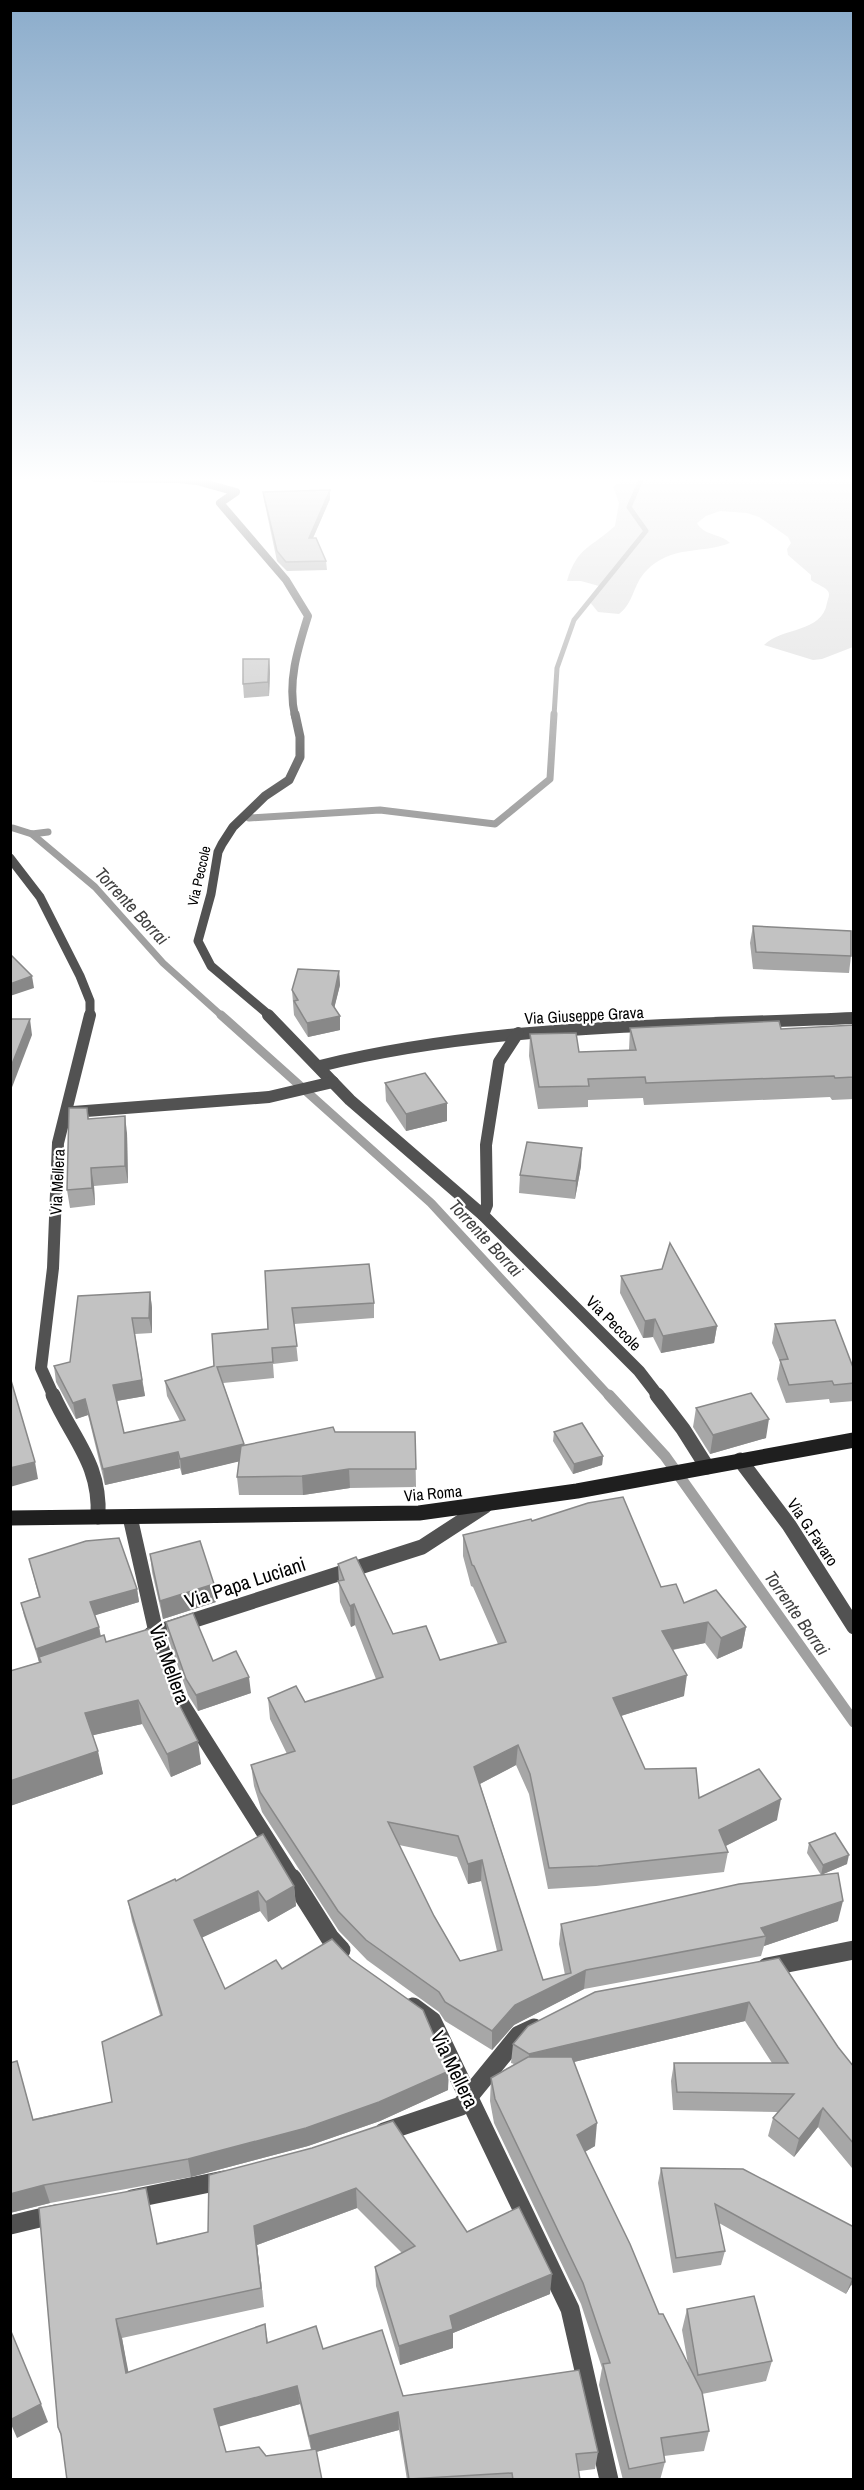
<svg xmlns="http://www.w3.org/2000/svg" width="864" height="2490" viewBox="0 0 864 2490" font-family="'Archivo Narrow',sans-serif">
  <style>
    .green { fill: #d9d9d9 }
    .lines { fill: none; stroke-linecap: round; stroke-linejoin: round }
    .stream-far3 { stroke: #a0a0a0; stroke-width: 5 }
    .stream-far2 { stroke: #a0a0a0; stroke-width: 7 }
    .stream-far1 { stroke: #a0a0a0; stroke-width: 9 }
    .stream { stroke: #a0a0a0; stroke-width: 11 }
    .street-far4 { stroke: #525252; stroke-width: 8 }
    .street-far3 { stroke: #525252; stroke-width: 9 }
    .street-far2 { stroke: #525252; stroke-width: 12 }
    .street-far1 { stroke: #525252; stroke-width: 15 }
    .street { stroke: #525252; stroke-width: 19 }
    .secondary { stroke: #1f1f1f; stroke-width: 15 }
    .wall { fill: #a7a7a7; fill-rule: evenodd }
    .shaded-wall { fill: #888 }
    .building { fill: #c2c2c2; stroke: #888; stroke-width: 1.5; fill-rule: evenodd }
    .labels { text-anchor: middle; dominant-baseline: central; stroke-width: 4.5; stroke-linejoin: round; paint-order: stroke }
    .far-street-label { font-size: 14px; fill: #000; stroke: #fff }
    .street-label { font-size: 16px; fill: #000; stroke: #fff }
    .water-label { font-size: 18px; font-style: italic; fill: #414141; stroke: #fff }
    .near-street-label { font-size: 20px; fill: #000; stroke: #fff }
  </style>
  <rect width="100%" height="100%" fill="#fff"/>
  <path class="green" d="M625,478H853V647L822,659L813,660L764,645C782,627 822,633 827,603C828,598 831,594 827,590C823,586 816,584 811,580V575L788,555L787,549L791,543L788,537L759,517L747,513L720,511L706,516L697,523C704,536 720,533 730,543C698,555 673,544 646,571C633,584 634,603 619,614L598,612L589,601L599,586L581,581H567C577,547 591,548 615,526L619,503L613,487Z"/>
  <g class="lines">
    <path class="stream-far3" d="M554,716L557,668L574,620L646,531L629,507L642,478"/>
    <g class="stream-far2">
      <path d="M249,818L380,810L495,824L550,779L554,714"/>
      <path d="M13,828L32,834L48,832"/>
      <path d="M32,834L95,887L163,963L222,1016"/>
    </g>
    <path class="stream-far1" d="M221,1015L431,1203L610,1397"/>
    <path class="stream" d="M609,1395L665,1456L854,1722"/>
    <path class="street-far4" d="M95,478L178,479L197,481L236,492L220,503L286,580L308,616C298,648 287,682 295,716"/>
    <g class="street-far3">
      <path d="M10,858L40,897L80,976L90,1001V1016"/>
      <path d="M270,1016L211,966L198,941L211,894L218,852L222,844L233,827L265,796L289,780L300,757V737L295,714"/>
    </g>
    <g class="street-far2">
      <path d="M268,1015L350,1100L483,1215L639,1371L659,1397"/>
      <path d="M320,1066C494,1023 676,1026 854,1018"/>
      <path d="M73,1112L269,1097L333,1082"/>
      <path d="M483,1215L487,1205L486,1145L499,1062L518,1033"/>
      <path d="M54,1397L41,1368L53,1268L58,1143L90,1015"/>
    </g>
    <g class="street-far1">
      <path d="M53,1395C73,1440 101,1464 98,1517"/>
      <path d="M657,1395L683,1429L707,1467"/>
      <path d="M740,1460L789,1525L854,1627"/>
      <path d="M130,1517L156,1632L179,1699L293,1879"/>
      <path d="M151,1634L422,1547L485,1506"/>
    </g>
    <g class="street">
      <path d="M292,1878L330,1938L341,1950"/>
      <path d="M767,1967L854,1950"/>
      <path d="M413,2007L432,2021L570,2309L609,2480"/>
      <path d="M384,2132L461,2106L519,2035L534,2028"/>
      <path d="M132,2199L224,2180"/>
      <path d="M10,2225L56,2214"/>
    </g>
    <path class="secondary" d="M10,1518L419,1513L577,1491L854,1440"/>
  </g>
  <g class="wall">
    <path d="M263,492L330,499L313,538L326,561L327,570L287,571L277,561L264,500Z"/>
    <path d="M269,659L270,672L269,696L244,698L243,684Z"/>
    <path d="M753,926L851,956L849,973L753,969L750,943Z"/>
    <path d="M339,971L340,985L334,1008L340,1030L308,1037L294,1015L292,990Z"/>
    <path d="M854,1025V1099L832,1100L830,1097L644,1105L643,1098L588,1100V1107L538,1109L529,1056L530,1034L579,1052L629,1050L630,1028L781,1029Z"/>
    <path d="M385,1083L447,1121L406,1131L386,1101Z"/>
    <path d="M87,1108L89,1119L127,1133L128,1183L94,1186L95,1205L70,1208L67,1190Z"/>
    <path d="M581,1166L575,1199L519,1193L520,1175Z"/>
    <path d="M265,1271L374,1303V1318L294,1324L298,1361L273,1364L274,1378L223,1383L244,1445L335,1432H415L416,1487L350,1488L303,1495H239L237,1477L239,1461L182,1475L180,1468L105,1485L88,1415L76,1419L56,1382L54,1366L70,1362L150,1292L152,1308V1333L135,1334L145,1396L117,1401L124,1433L180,1421L167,1396L165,1381L214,1366L268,1329Z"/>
    <path d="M621,1276L717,1326L714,1343L661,1353L653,1337L643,1338L620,1293Z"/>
    <path d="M775,1324L854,1370V1401L830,1403L829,1399L786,1403L777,1379L780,1362L772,1343Z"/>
    <path d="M696,1408L766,1438L710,1454L693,1427Z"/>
    <path d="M554,1432L603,1456L602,1465L573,1474L553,1441Z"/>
    <path d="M532,1521L661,1587L684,1603L746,1627L742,1648L717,1659L705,1643L673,1650L684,1696L621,1716L645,1769L699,1798L777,1820L725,1846L728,1852L724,1872L596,1886L548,1889L529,1794L516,1765L480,1784L543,1980L565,1975L559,1944L561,1924L838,1921L764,1946L761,1956L584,1989L514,2025L492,2050L445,2021L439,2012L367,1960L339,1931L262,1812L254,1786L251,1765L287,1754L270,1719L268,1698L305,1702L376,1679L355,1625L351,1627L340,1602L338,1564L393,1634L440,1660L498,1644L473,1587L471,1586L463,1556V1535ZM399,1845L457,1857L468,1884L481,1881L497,1951L460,1961L434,1916Z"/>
    <path d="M150,1554L214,1584L216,1602L163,1619L152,1572Z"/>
    <path d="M29,1559L137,1589L139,1602L95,1615L99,1627L101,1636L106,1642L166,1679L201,1764L171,1777L142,1724L93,1735L103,1774L10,1806V1671L40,1662H39L24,1616L21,1603L39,1597Z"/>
    <path d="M166,1622L213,1661L251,1693L198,1711L188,1695L168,1638Z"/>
    <path d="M809,1843L847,1864L821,1875L807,1853Z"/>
    <path d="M176,1881L294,1886L296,1906L268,1922L260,1911L202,1937L225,1989L282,1969L448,2090L380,2121L308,2146L191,2177L50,2203L10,2213V2063L17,2061L33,2119L112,2102L160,2015L132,1921L128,1901Z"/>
    <path d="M779,1958L838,2047L854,2067V2166L852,2168L818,2127L794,2157L768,2136L773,2118L778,2112L673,2110L671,2081L674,2063H772L745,2021L574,2062L595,2146L585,2152L659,2314L688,2364L682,2330L687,2309L772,2361L766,2381L702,2394L709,2431L704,2451L664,2456L665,2462L660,2480H623L599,2385L602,2368L581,2304L494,2123L490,2101L491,2078L514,2064L511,2063L513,2044Z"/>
    <path d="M312,2148L467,2232L550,2294L453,2333V2348L400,2365L376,2286L375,2267L402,2253L357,2208L257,2245L264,2307L122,2338L128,2373L265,2324L268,2343L323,2349L403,2396L598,2452L595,2469L579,2471L580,2480H407L399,2430L316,2452L322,2480L62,2439L58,2427L146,2188L157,2243L208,2232ZM300,2404L311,2450L266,2456L226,2452L219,2426Z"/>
    <path d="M661,2168L854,2227V2287L851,2285L846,2294L719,2223L725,2251L721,2265L673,2273L658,2183Z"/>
  </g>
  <g class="shaded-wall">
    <path d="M330,490V499L309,547V538Z"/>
    <path d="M269,659L270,672L269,696L268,682Z"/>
    <path d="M339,971L340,985L332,1017V1004Z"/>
    <path d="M32,976L34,988L10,996V984Z"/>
    <path d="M340,1016V1030L308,1037L307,1023Z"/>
    <path d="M30,1019L32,1035L11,1090L10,1069Z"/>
    <path d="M447,1103V1121L406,1131V1114Z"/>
    <path d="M125,1116L127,1133L128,1183L125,1166Z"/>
    <path d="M582,1148L581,1166L575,1199L576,1181Z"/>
    <path d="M91,1168L94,1186L95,1205L92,1188Z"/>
    <path d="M150,1292L152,1308V1333L149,1318Z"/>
    <path d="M655,1319L653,1337L643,1338L645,1321Z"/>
    <path d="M717,1326L714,1343L661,1353L663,1336Z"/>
    <path d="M142,1380L145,1396L116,1401L113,1385Z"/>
    <path d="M85,1399L88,1415L76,1419L73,1403Z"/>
    <path d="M769,1419L766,1438L710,1454L713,1435Z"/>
    <path d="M244,1444L245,1460L182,1475L180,1459Z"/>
    <path d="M178,1452L180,1468L105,1485L103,1469Z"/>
    <path d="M603,1456L602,1465L573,1474L574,1464Z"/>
    <path d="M35,1462L38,1479L10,1487V1468Z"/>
    <path d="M349,1469L350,1488L303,1495L302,1476Z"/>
    <path d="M214,1584L216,1602L163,1619L160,1601Z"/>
    <path d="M137,1589L139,1602L93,1616L90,1602Z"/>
    <path d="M354,1604L355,1625L351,1627L350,1606Z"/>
    <path d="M708,1622L705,1643L660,1652L662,1631Z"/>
    <path d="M99,1627L101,1640L39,1662L36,1649Z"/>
    <path d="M746,1627L742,1648L717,1659L721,1638Z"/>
    <path d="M687,1675L684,1696L611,1719L613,1698Z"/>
    <path d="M249,1677L251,1693L198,1711L196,1695Z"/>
    <path d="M138,1700L142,1724L90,1736L85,1713Z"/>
    <path d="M198,1741L201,1764L171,1777L167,1754Z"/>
    <path d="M518,1745L516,1765L474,1787V1767Z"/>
    <path d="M98,1751L103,1774L10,1806V1781Z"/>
    <path d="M781,1799L777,1820L716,1851L719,1830Z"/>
    <path d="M849,1855L847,1864L821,1875L823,1865Z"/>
    <path d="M482,1860L481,1881L468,1884V1864Z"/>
    <path d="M294,1886L296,1906L268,1922L266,1902Z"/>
    <path d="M258,1891L260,1911L197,1940L194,1920Z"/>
    <path d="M843,1901L838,1921L764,1946L766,1936L761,1928Z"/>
    <path d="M586,1970L584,1989L514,2025L492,2050V2031L515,2005Z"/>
    <path d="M749,2002L745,2021L528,2073L529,2054Z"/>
    <path d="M449,2071L448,2090L380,2121L308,2146L191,2177L188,2159Z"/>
    <path d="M823,2108L818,2127L794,2157L799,2139Z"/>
    <path d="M597,2123L595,2146L574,2158L577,2135Z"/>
    <path d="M44,2185L50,2203L10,2213V2194Z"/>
    <path d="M356,2188L357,2208L257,2245L264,2307L254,2226Z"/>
    <path d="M552,2274L550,2294L453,2333V2348L400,2365L399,2346L450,2316Z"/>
    <path d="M854,2276L851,2285L846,2294L852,2279Z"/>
    <path d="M116,2319L122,2338L132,2391L126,2373Z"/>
    <path d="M297,2386L300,2404L218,2427L214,2409Z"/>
    <path d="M41,2404L48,2422L17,2438L10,2422V2420Z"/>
    <path d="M398,2412L399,2430L312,2453L309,2436Z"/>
  </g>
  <g class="building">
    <path d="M330,490L309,538H316L326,561L286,562L277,551L263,492Z"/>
    <path d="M243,659H269L268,682L243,684Z"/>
    <path d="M753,926L851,931V956L756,952Z"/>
    <path d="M10,954L32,976L10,984Z"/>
    <path d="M298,969L339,971L332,1004L340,1016L307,1023L294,1001L298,1000L292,990Z"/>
    <path d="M10,1019H30L10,1069Z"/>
    <path d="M779,1021L781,1029L854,1025V1077L835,1078L834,1076L646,1083L645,1077L588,1079L589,1086L539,1087L530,1034L576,1033L579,1052L636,1050L630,1028Z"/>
    <path d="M425,1073L447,1103L406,1114L385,1083Z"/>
    <path d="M69,1108H87L88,1119L125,1116V1166L91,1168L92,1188L67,1190Z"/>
    <path d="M527,1142L582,1148L576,1181L520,1175Z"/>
    <path d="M670,1243L717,1326L663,1336L655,1319L645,1321L621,1276L662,1269Z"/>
    <path d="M369,1264L374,1303L292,1308L297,1346L272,1348L273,1362L217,1367L244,1444L180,1459L178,1452L103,1469L85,1399L73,1403L54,1366L70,1362L78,1296L150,1292L149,1318H132L142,1380L113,1385L124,1433L185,1420L165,1381L214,1366L212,1334L268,1329L265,1271Z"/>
    <path d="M835,1320L854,1370V1383L834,1385L832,1381L789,1385L780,1360L788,1359L775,1324Z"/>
    <path d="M10,1377L35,1462L10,1468Z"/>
    <path d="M751,1393L769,1419L713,1435L696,1408Z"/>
    <path d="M582,1423L603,1456L574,1464L554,1432Z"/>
    <path d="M333,1427L335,1432H415L416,1469H349L302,1476L237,1477L241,1446Z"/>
    <path d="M623,1497L661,1587L676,1584L684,1603L716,1590L746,1627L721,1638L708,1622L662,1631L687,1675L613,1698L645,1769L696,1768L699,1798L759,1769L781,1799L719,1830L728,1852L598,1866L549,1868L530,1774L518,1745L474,1767L543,1980L571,1973L561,1924L739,1884L838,1873L843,1901L761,1928L766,1936L586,1970L515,2005L492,2031L445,2002L439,1992L366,1940L338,1911L260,1792L251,1765L295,1751L268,1698L296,1686L305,1702L383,1677L354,1604L350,1606L338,1581L344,1580L338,1564L356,1557L393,1634L426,1626L440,1660L506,1642L474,1566L472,1565L463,1535L531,1519L532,1521L588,1503ZM388,1822L458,1836L468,1864L482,1860L502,1950L460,1961L434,1916Z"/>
    <path d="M119,1538L137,1589L90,1602L99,1627L36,1649L21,1603L40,1597L29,1559L86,1541Z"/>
    <path d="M200,1541L214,1584L160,1601L150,1554Z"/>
    <path d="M193,1613L213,1661L236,1651L249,1677L196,1695L186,1679L166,1622Z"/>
    <path d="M149,1629L166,1679L198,1741L167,1754L138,1700L85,1713L98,1751L10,1781V1671L41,1662L39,1657L104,1635L106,1642Z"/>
    <path d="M835,1833L849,1855L823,1865L809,1843Z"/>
    <path d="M263,1834L294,1886L266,1902L258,1891L194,1920L225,1989L276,1960L282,1969L332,1939L351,1959L423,2010L449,2071L379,2102L306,2128L188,2159L44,2185L10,2194V2063L17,2061L33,2120L112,2102L102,2042L162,2015L128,1901L175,1879L176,1881Z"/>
    <path d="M779,1958L838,2047L854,2067V2144L823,2108L799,2139L773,2118L794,2094L677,2092L674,2063H788L749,2002L529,2054L513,2044L528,2026L595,1992Z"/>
    <path d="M528,2057H572L597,2123L577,2135L630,2244L659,2314H663L702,2392L709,2431L661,2438L665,2462L629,2469L603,2364L610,2363L583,2283L495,2099L491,2078Z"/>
    <path d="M393,2121L467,2232L519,2207L552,2274L450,2316L453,2329L399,2346L375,2267L415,2246L356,2188L254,2226L261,2288L116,2319L126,2373L265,2324L267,2343L316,2326L323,2349L382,2330L403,2396L579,2370L598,2452L576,2454L580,2480H513L512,2473L409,2479L398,2412L309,2436L297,2386L214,2409L226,2452L259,2447L266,2456L316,2449L322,2480H67L61,2434L58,2427L39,2208L146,2188L157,2244L208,2232L209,2175L312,2148Z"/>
    <path d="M661,2168L743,2169L854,2227V2276L852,2279L715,2204L725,2251L676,2258Z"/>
    <path d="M754,2296L772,2361L698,2375L687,2309Z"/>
    <path d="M10,2329L41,2404L10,2420Z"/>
  </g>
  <linearGradient id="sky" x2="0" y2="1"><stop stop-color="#8baccb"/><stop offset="0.58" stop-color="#fff"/><stop offset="1" stop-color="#fff" stop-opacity="0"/></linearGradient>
  <rect width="864" height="827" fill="url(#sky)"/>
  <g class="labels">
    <g class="far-street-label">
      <text transform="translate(199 876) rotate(-77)">Via Peccole</text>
    </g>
    <g class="street-label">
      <text transform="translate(584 1015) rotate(-3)">Via Giuseppe Grava</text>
      <text transform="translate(57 1182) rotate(-87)">Via Mellera</text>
      <text transform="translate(614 1323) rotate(45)">Via Peccole</text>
      <text transform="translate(433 1493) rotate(-5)">Via Roma</text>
      <text transform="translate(813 1532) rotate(56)">Via G.Favaro</text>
    </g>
    <g class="water-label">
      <text transform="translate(132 906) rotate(47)">Torrente Borrai</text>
      <text transform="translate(486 1238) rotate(47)">Torrente Borrai</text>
      <text transform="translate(797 1613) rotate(55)">Torrente Borrai</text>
    </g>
    <g class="near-street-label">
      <text transform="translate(245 1582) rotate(-18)">Via Papa Luciani</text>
      <text transform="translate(170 1664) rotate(70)">Via Mellera</text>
      <text transform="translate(455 2069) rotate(64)">Via Mellera</text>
    </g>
  </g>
  <rect width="864" height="2490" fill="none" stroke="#000000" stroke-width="24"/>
</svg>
